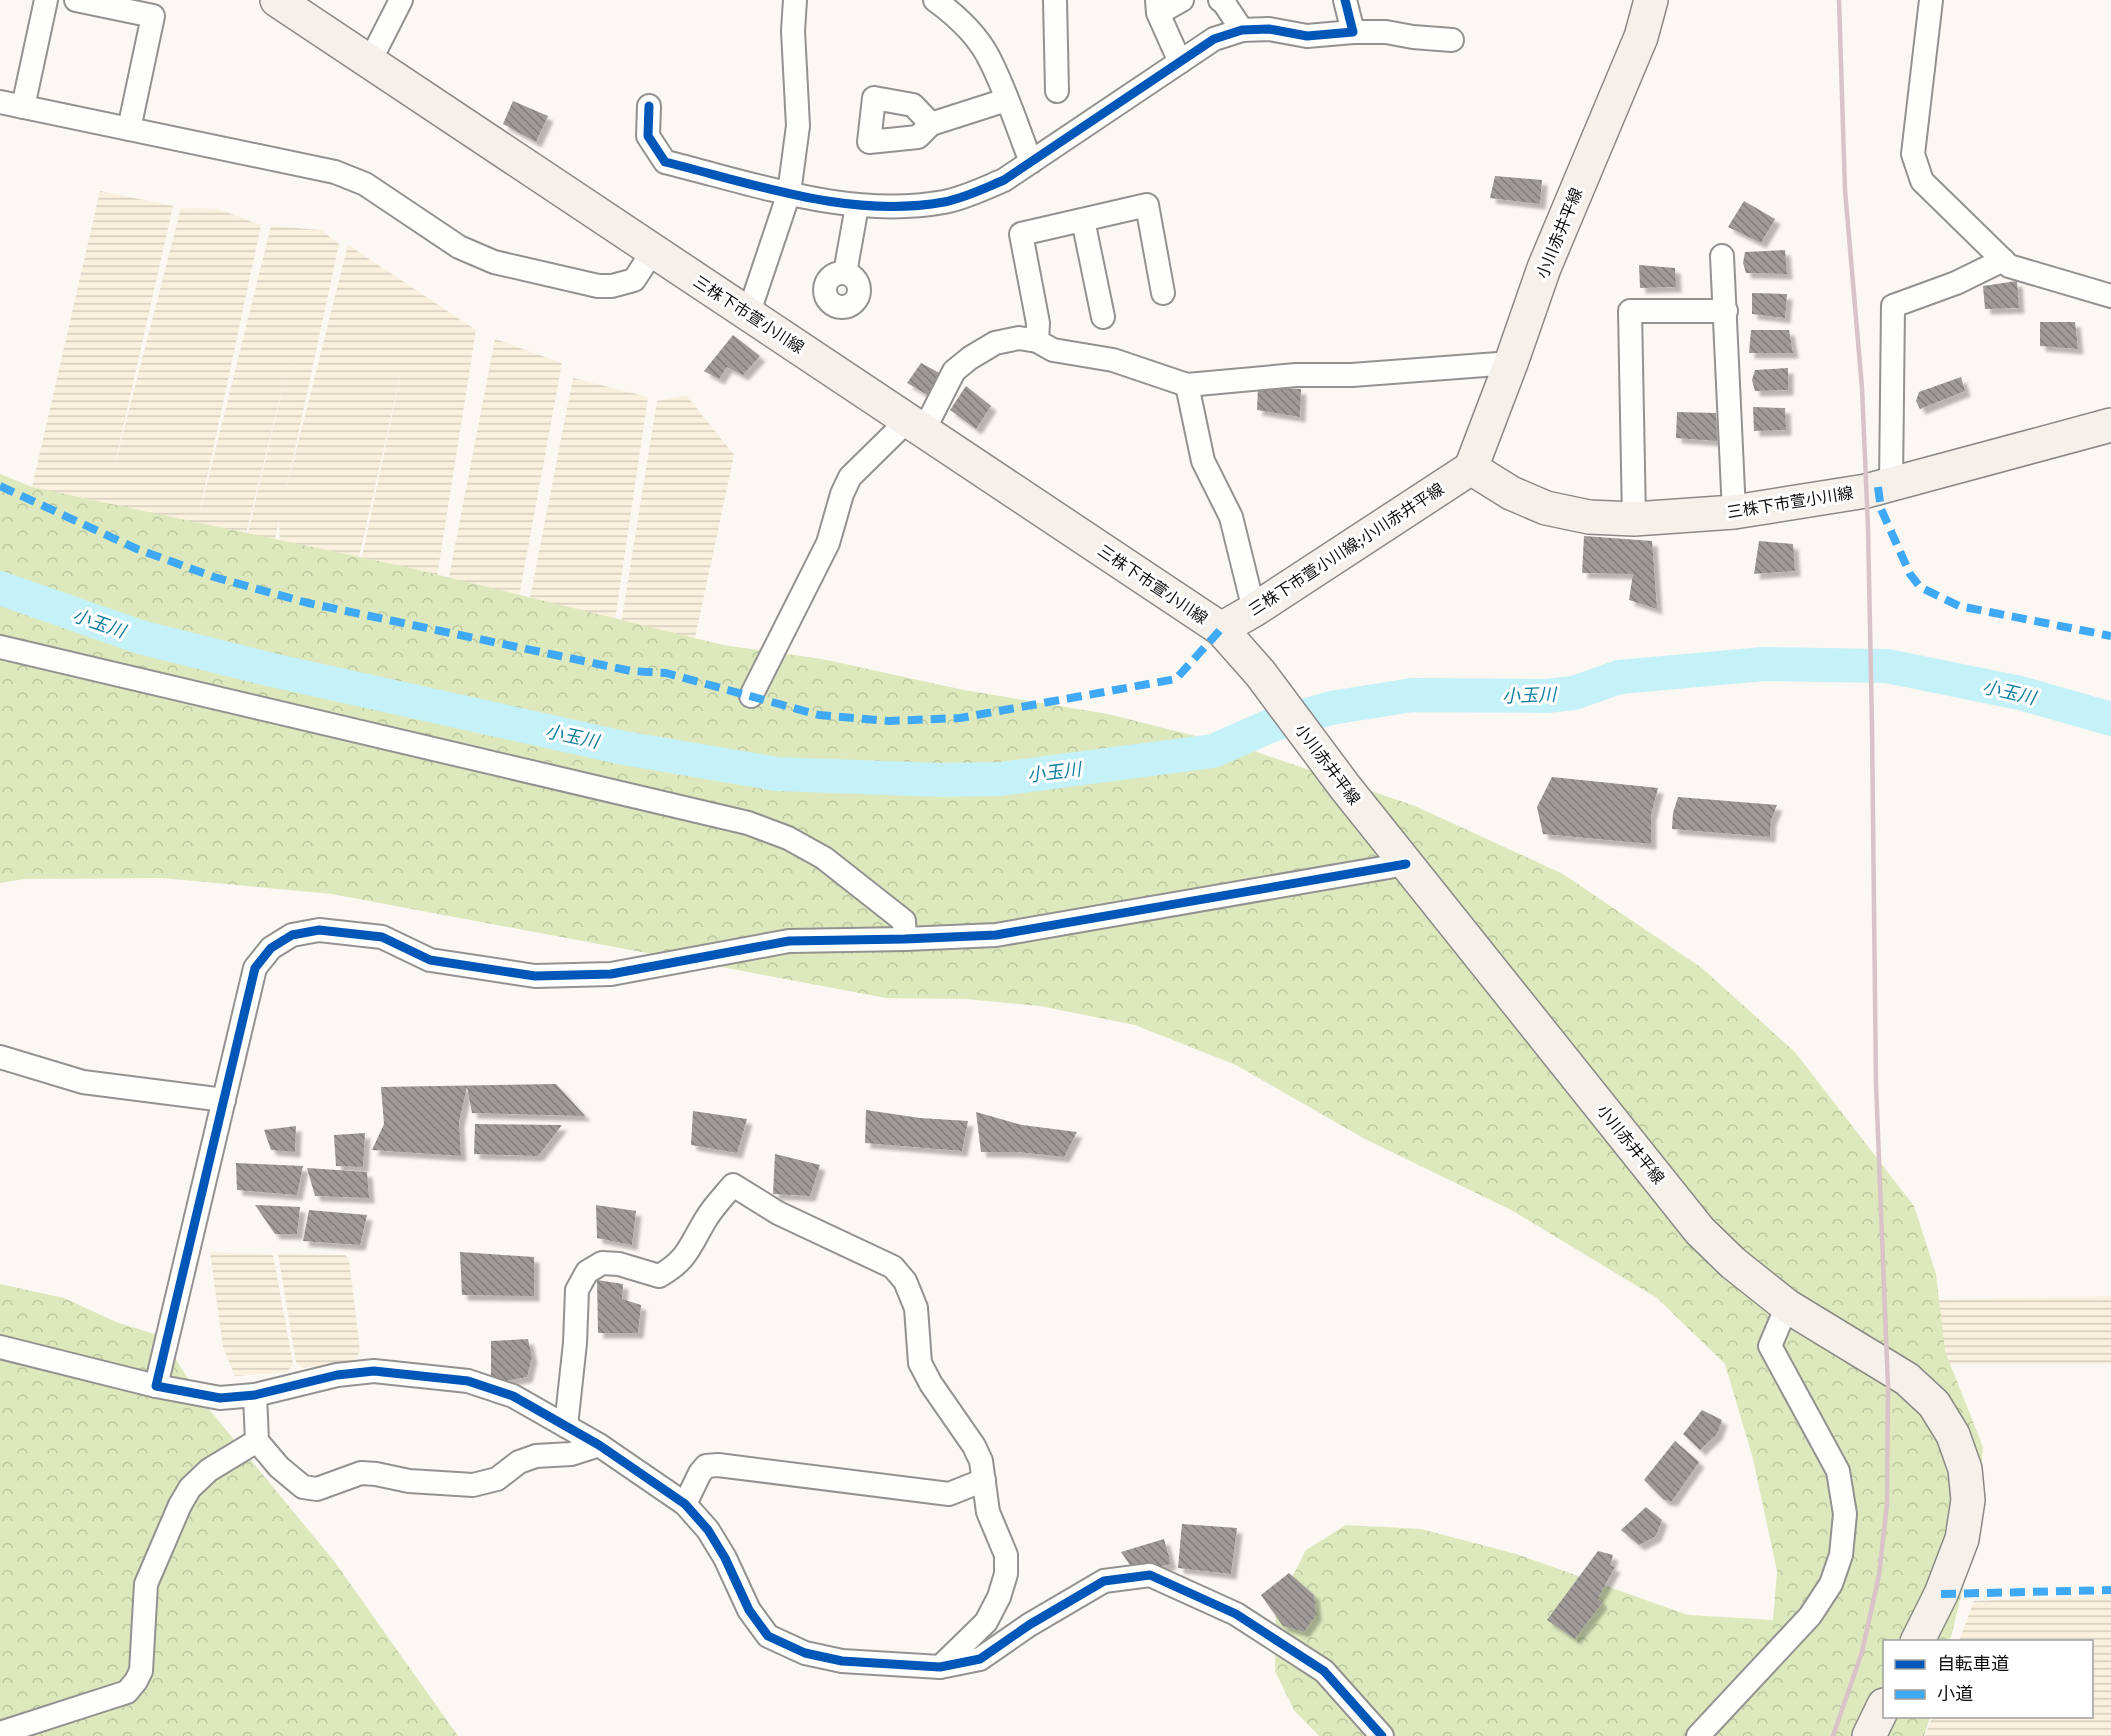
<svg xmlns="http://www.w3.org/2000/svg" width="2111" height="1736" viewBox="0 0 2111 1736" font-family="'Source Serif 4','Noto Sans JP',serif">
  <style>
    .farmland { fill: url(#farmland-rules); fill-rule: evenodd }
    .forest { fill: url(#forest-crowns) }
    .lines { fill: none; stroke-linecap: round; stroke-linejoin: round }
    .river { stroke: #c5f1f8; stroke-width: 34 }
    .building { fill: url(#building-back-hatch); filter: url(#shadow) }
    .minor-casing { stroke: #949290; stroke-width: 26 }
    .secondary-casing { stroke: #8b8987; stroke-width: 36 }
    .minor { stroke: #fefefd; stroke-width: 22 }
    .secondary { stroke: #f5f1ea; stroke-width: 33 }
    .rail { stroke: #d9c3c8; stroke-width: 4.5 }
    .quiet { stroke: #3fa9f5; stroke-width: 8; stroke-dasharray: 15 8; stroke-linecap: butt }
    .cycleway-casing { stroke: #fff; stroke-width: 13 }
    .cycleway { stroke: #0057b8; stroke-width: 9 }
    .labels { text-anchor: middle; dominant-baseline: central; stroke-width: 6; stroke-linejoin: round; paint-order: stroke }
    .street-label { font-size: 16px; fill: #0d0d0d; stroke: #fff }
    .water-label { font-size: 18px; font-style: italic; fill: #0e7fa0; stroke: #fff }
  </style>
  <defs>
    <pattern id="farmland-rules" width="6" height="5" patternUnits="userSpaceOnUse" patternTransform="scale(1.5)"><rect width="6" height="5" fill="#f9f0dd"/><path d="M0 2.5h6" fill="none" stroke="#d4cdbc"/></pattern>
    <pattern id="forest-crowns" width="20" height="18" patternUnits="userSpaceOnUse" patternTransform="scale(1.5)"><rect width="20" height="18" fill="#dde9bd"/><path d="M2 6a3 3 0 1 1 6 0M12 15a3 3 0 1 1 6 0" fill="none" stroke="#bcc7a1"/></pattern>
    <pattern id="building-back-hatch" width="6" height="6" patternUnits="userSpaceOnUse" patternTransform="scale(1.5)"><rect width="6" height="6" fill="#9e9a98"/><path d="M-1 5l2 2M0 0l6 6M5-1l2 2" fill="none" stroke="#7f7c7a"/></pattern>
    <filter id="shadow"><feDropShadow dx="5.5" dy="5.5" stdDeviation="1.5" flood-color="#0004"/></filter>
  </defs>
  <rect width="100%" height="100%" fill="#fbf7f2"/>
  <g class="farmland">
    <path d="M100,191L173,206L113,472L181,208L218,209L261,225L198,520L271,226L321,230L339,244L286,491L348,245L476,330L431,614L281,580L279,520L266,580L243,571L248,532L289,362L238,565L32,487ZM403,364L362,557L353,583Z"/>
    <path d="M495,339L562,363L513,629L442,613Z"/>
    <path d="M573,378L648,397L611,647L522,639Z"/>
    <path d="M686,395L734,455L688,671L616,655L657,401Z"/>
    <path d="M210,1252L273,1255L293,1364L287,1372L235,1376L223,1347Z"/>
    <path d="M278,1254L345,1255L349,1259L360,1351L354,1361L303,1368L296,1362Z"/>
    <path d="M2111,1296V1364H1948L1905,1301Z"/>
    <path d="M2111,1595V1736H1925L1932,1717L2092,1716V1642L1959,1641L1974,1601Z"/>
  </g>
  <g class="forest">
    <path d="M0,474L32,487L406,567L723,645L822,659L964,690L1108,714L1251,750L1415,806L1563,874L1702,968L1795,1052L1914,1206L1936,1274L1945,1351L1983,1447L1975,1540L1950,1641L1884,1642V1716L1930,1717L1924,1736H1319L1294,1710L1275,1671L1276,1609L1306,1550L1346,1525L1421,1529L1516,1554L1688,1615L1773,1620L1777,1571L1753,1459L1725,1364L1657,1298L1511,1210L1365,1139L1236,1065L1135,1025L1040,1006L965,999L886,998L332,894L162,878L25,879L0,883Z"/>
    <path d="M0,1284L64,1298L116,1322L161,1336L203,1402L334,1561L458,1736H0Z"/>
  </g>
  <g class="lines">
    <path class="river" d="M0,588L140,637L272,670L624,748L777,774L941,780L1000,779L1213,751L1272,725L1331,708L1412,695L1546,696L1574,693L1619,677L1764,664L1887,666L2020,693L2111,719"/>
  </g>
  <g class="building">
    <path d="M513,101L548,116L536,142L503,124Z"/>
    <path d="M1495,176L1542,180L1540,204L1490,198Z"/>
    <path d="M1744,201L1775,219L1761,243L1728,227Z"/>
    <path d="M1785,250L1787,274L1746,273L1743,263L1745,252Z"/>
    <path d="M1639,265L1675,268L1676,287L1640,288Z"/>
    <path d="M2017,281L2019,308L1985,309L1983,286Z"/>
    <path d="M1752,293L1787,294L1785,318L1752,314Z"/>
    <path d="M2040,322H2075L2078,349L2040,346Z"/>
    <path d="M1751,330H1789L1793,353H1749Z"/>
    <path d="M733,335L760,356L743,375L727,367L719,379L704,371Z"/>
    <path d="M921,363L945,376L933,398L907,383Z"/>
    <path d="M1788,368V390L1755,391L1752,380L1755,370Z"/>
    <path d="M1961,377L1965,391L1920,409L1916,401L1919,392Z"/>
    <path d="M966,386L991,406L976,429L950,410Z"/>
    <path d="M1258,387L1301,389L1300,417L1257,410Z"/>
    <path d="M1753,407L1785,408L1786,430L1754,431Z"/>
    <path d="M1677,412L1716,413L1717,441L1676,438Z"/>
    <path d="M1584,536L1652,541L1657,609L1629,600L1633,574L1582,573Z"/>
    <path d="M1759,541L1793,544L1795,571L1754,574Z"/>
    <path d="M1552,777L1658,788L1651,815V844L1543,834L1537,807Z"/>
    <path d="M1678,797L1777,805L1771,820L1770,837L1672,829L1673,813Z"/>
    <path d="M556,1084L585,1116L472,1113L467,1087L459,1122L461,1156L372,1150L384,1124L381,1087Z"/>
    <path d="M866,1110L920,1118L968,1121L962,1151L865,1143Z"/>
    <path d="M693,1111L747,1119L737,1153L691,1145Z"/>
    <path d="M976,1112L1022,1125L1077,1132L1064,1157L1018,1152H981Z"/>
    <path d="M475,1124L562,1125L538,1156L474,1154Z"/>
    <path d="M296,1126L295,1152L271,1150L264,1130Z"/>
    <path d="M365,1133L363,1167L336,1166L334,1135Z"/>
    <path d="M775,1154L820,1165L810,1196L773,1194Z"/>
    <path d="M236,1163L303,1166L297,1195L237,1190Z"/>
    <path d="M307,1168L367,1172L369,1198L315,1196Z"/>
    <path d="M255,1205L300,1207L297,1234H275Z"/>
    <path d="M596,1205L636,1211L632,1245L597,1238Z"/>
    <path d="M309,1210L367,1215L360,1245L303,1241Z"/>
    <path d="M460,1252L534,1257V1296L462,1295Z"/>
    <path d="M597,1280L623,1284L622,1299L641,1305L638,1333H598Z"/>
    <path d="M528,1339L532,1357L527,1377L505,1381L491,1378V1341Z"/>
    <path d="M1702,1410L1722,1420L1717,1434L1700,1450L1683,1434Z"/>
    <path d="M1675,1441L1699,1462L1672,1501L1664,1500L1644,1480Z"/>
    <path d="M1646,1507L1662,1520L1656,1536L1639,1545L1621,1530Z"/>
    <path d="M1182,1524L1237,1528L1231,1574L1178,1568Z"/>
    <path d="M1164,1539L1171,1564L1135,1572L1121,1552Z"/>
    <path d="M1598,1551L1613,1555L1610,1565L1615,1567L1598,1598L1602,1603L1575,1639L1547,1620Z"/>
    <path d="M1289,1573L1314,1595L1316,1615L1304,1632L1283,1626L1261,1595Z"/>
  </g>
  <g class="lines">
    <g class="minor-casing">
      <g id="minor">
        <path d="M76,0L153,16L129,129"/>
        <path d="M935,0C957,16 979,36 991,62C1007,94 1018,129 1031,162"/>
        <path d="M1055,0L1057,91"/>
        <path d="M1157,0L1158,13L1180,62"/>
        <path d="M1220,0L1224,3L1242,30"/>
        <path d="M1931,0L1913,154L1922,181L2009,266L2111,296"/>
        <path d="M1159,13L1182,0"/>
        <path d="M1353,32H1386L1413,37L1452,40"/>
        <path d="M370,61L401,0"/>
        <path d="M874,98L913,105L931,124L918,137L869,142Z"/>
        <path d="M0,102L335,172L365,184L459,247L494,262L598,286H612L634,280L653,251"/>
        <path d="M649,106L648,136L665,162C755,184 850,219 944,202C965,198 985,188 1004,180L1214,39L1242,30L1269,29L1307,36L1353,32L1345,0"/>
        <path d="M23,107L46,0"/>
        <path d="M931,124L1006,100"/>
        <path d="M1083,220L1103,317"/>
        <path d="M1722,256L1734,512"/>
        <path d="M845,273L857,206"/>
        <circle cx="842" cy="290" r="17"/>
        <path d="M748,315L789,193L798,126L793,31L795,0"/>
        <path d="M1037,341L1038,323L1021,234L1147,205L1163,293"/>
        <path d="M1187,385L1203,461L1231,517L1254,610"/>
        <path d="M924,430L954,371L970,358L995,343L1019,338L1037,341L1053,350L1113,360L1187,385L1296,375H1352L1511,363"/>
        <path d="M1891,484L1893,306L1956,283L2003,260"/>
        <path d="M1634,519L1630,311H1726"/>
        <path d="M0,647L748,823L788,838L824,858L904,921L905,939"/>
        <path d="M751,696L828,543L842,494L850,477L908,420"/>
        <path d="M0,1057L83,1082L224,1100"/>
        <path d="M0,1347L156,1386"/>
        <path d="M255,1395L257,1441L279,1467L303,1487L317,1489L361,1473L376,1474L409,1481L473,1485L497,1479L519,1462L536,1456L571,1454L599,1445"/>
        <path d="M566,1426L575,1343L577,1290L587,1272L602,1263L619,1264L659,1276C688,1260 690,1245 706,1219C713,1207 724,1196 733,1185L778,1213L893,1267L905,1281L916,1308L920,1363L931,1384L974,1446L981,1461L988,1512L1006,1555V1574L999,1597L986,1622L940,1667"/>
        <path d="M685,1504L700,1473L706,1466L718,1465L949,1494L984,1480"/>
        <path d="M0,1733L127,1692L136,1681L141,1671L146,1584L180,1505L190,1488L209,1470L257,1441"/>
        <path d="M1382,1736L1324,1671L1236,1614L1150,1575L1104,1581L1029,1625L980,1659L940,1667L842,1661L805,1653L768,1636L749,1610L725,1558L708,1530L685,1504L599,1445L513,1396L468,1381L374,1371L337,1375L255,1395L220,1398L156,1386L255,968L271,948L292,935L319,930L382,937L430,960L535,976L611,974L789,941L905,939L996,935L1406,864"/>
        <path d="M1698,1736L1810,1616L1831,1584L1841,1555L1845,1514L1838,1471L1770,1346L1787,1306"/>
      </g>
    </g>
    <g class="secondary-casing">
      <g id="secondary">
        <path d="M277,0L1221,629L1260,673L1345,787L1700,1231L1733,1263L1787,1306L1907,1379L1934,1404L1953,1435L1965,1469L1968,1500L1962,1539L1941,1594L1917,1642"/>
        <path d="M1471,468L1511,493L1546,508L1589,517L1634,519L1734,512L1866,491L2111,425"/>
        <path d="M1471,468L1511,363L1544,268L1641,37L1651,0"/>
        <path d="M1221,629L1254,610L1471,468"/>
        <path d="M1869,1736L1884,1705"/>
      </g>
    </g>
    <use href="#minor" class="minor"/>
    <use href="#secondary" class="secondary"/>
    <path class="rail" d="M1833,1736L1862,1652L1879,1575L1887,1504L1888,1387L1876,1084L1872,727L1868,527L1862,388L1845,190L1839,0"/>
    <g class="quiet">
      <path d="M0,486L137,549L214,577L308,603L631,671L666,673L819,715L889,721L960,718L1176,679L1221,629"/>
      <path d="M1878,487L1881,509L1910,574L1920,587L1959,606L2111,636"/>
      <path d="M1941,1594L2111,1590"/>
    </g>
    <g class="cycleway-casing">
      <g id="cycleway">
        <path d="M649,106L648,136L665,162C755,184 850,219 944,202C965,198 985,188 1004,180L1214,39L1242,30L1269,29L1307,36L1353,32L1345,0"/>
        <path d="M1382,1736L1324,1671L1236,1614L1150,1575L1104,1581L1029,1625L980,1659L940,1667L842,1661L805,1653L768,1636L749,1610L725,1558L708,1530L685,1504L599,1445L513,1396L468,1381L374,1371L337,1375L255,1395L220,1398L156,1386L255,968L271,948L292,935L319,930L382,937L430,960L535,976L611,974L789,941L905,939L996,935L1406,864"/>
      </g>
    </g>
    <use href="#cycleway" class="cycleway"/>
  </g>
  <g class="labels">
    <g class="street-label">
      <text transform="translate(1559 233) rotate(-68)">小川赤井平線</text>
      <text transform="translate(749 314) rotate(33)">三株下市萱小川線</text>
      <text transform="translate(1790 502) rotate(-9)">三株下市萱小川線</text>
      <text transform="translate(1346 549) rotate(-33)">三株下市萱小川線;小川赤井平線</text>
      <text transform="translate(1153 584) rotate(34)">三株下市萱小川線</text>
      <text transform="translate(1328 764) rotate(53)">小川赤井平線</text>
      <text transform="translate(1631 1144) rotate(51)">小川赤井平線</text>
    </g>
    <g class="water-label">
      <text transform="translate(99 623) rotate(19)">小玉川</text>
      <text transform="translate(2009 692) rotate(13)">小玉川</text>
      <text transform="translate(1529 695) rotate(-2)">小玉川</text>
      <text transform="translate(572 736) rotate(12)">小玉川</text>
      <text transform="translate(1054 772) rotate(-7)">小玉川</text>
    </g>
  </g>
  <rect x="1883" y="1640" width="210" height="78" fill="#ffffff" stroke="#9e9e9e" stroke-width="1.5"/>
  <rect x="1895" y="1660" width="30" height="9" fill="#0057b8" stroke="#9e9e9e" stroke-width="1.5"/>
  <text x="1937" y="1670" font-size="18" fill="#0d0d0d">自転車道</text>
  <rect x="1895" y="1690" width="30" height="9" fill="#3fa9f5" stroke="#9e9e9e" stroke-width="1.5"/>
  <text x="1937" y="1700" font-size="18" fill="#0d0d0d">小道</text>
</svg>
